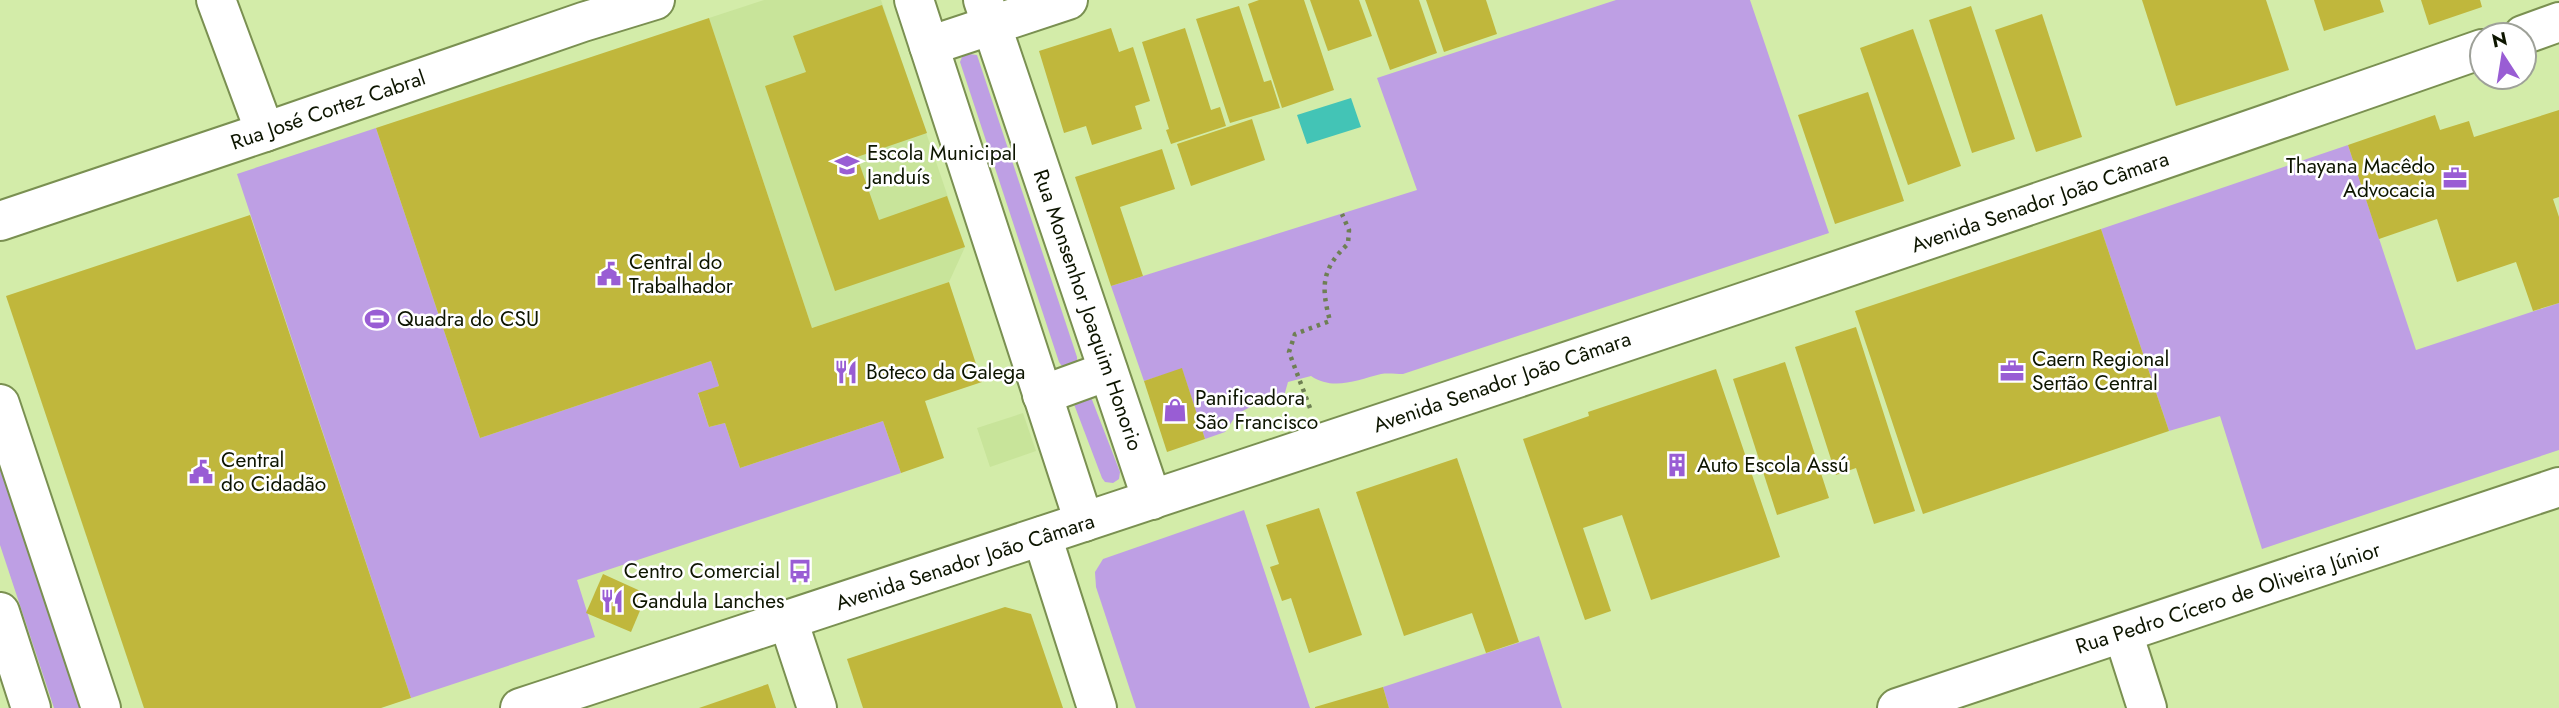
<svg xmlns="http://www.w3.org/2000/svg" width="2559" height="708" viewBox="0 0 2559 708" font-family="Jost,sans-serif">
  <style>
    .built { fill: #c8e49a }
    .green { fill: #be9fe4 }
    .water { fill: #43c4b6 }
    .building { fill: #c0b73c }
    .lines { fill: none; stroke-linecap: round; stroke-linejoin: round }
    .minor-casing { stroke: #7a9051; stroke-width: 42 }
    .major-casing { stroke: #7a9051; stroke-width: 42 }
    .path { stroke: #6e7f53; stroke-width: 4.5; stroke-dasharray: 3.5 5; stroke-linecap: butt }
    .minor { stroke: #fff; stroke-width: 38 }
    .major { stroke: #fff; stroke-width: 38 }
    .labels { text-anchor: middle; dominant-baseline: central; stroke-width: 5; stroke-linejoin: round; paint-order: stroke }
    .street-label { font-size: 21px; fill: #0d1500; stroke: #fff }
    .poi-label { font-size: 21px; fill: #0d1500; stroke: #fff; text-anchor: start }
  </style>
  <rect width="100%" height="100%" fill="#d3eca9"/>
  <g class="built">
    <path d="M764,0H881L965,247L949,282L812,328L709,18Z"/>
    <path d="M1023,413L1036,451L990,467L977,428Z"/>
  </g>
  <g class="green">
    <path d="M1616,0H1750L1829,233L1403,374C1396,374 1388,373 1381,374C1357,380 1333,391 1311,376L1288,382L1284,396L1256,404L1237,414L1225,432L1205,439L1182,369L1144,381L1111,286L1417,190L1377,78Z"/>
    <path d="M969,54L977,55L1077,357V364L1066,372L1059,362L960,62L962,57Z"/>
    <path d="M376,128L480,438L711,361L719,386L698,394L709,427L725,423L740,468L883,421L901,473L577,580L595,637L411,698L237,174Z"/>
    <path d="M2348,145L2416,350L2559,303V450L2262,549L2220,416L2169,431L2101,229Z"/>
    <path d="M1089,392L1120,472L1119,479L1113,483L1105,482L1102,478L1072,399Z"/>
    <path d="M0,463L82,708H54L0,545Z"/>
    <path d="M1244,510L1310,708H1136L1096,587L1095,572L1103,559Z"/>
    <path d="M1539,636L1562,708H1389L1383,687Z"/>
  </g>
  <path class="water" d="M1351,98L1361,127L1307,144L1297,115Z"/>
  <g class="building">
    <path d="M1259,0H1304L1334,90L1282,108L1248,4Z"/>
    <path d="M1310,0H1359L1372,36L1328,51Z"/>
    <path d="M1365,0H1419L1437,53L1390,70Z"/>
    <path d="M1426,0H1486L1497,34L1444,52Z"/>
    <path d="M2142,0H2266L2289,70L2176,106Z"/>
    <path d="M2314,0H2380L2384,12L2324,31Z"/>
    <path d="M2421,0H2480L2482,7L2429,25Z"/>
    <path d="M882,5L927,133L857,157L879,220L947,196L965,247L835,291L765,86L806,72L793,36Z"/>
    <path d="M1239,6L1264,82L1271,80L1280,108L1230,123L1196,19Z"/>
    <path d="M1971,6L2015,139L1972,153L1929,20Z"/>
    <path d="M2042,14L2082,137L2036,152L1995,30Z"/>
    <path d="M709,18L812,328L949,282L982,382L925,401L944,458L901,473L883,421L740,468L725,423L709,427L698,393L719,386L711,361L480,438L376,128Z"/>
    <path d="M1111,28L1119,52L1133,47L1150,101L1135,106L1142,129L1092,145L1086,126L1064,133L1039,51Z"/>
    <path d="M1185,28L1211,110L1220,107L1226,126L1171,144L1166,130L1169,129L1142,42Z"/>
    <path d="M1913,29L1961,166L1908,185L1860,48Z"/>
    <path d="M1868,92L1904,201L1835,224L1798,115Z"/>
    <path d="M2559,110V197L2553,199L2559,217V303L2533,311L2516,262L2457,282L2437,219L2379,239L2348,145L2435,115L2440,130L2469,121L2474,137Z"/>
    <path d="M1252,119L1265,160L1191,186L1177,144Z"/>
    <path d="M1162,149L1175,189L1120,207L1143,276L1111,286L1075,177Z"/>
    <path d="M250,215L411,698L381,708H144L6,296Z"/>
    <path d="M2101,229L2169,431L1923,514L1855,311Z"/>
    <path d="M1856,327L1915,511L1874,524L1856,468L1836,475L1795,347Z"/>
    <path d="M1785,362L1829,498L1777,515L1733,379Z"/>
    <path d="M1182,368L1205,439L1167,452L1144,381Z"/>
    <path d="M1716,369L1780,557L1651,600L1622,515L1583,528L1611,611L1585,620L1523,439L1589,416L1588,412Z"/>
    <path d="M1457,458L1519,642L1486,653L1472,613L1404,636L1356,492Z"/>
    <path d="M1319,508L1362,635L1309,653L1291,598L1282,601L1270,567L1279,564L1266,525Z"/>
    <path d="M603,574L647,594L631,632L586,613Z"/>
    <path d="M1005,607L1031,614L1063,708H863L847,659Z"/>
    <path d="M768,684L776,708H699Z"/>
    <path d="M1383,687L1389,708H1315V707Z"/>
  </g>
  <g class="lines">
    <g class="minor-casing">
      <g id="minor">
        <path d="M216,0L265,132"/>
        <path d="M914,0L1084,522"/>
        <path d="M983,0L1152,500"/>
        <path d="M929,46L1068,0"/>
        <path d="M0,221L265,132L583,22L655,0"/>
        <path d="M1042,395L1108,371"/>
        <path d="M0,404L101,708"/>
        <path d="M1042,536L1097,708"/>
        <path d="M0,612L31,708"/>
        <path d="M788,620L817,708"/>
        <path d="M2123,633L2147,708"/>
        <path d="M1897,708L2559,487"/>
      </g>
    </g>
    <g class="major-casing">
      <g id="major">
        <path d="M2523,35L2559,22"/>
        <path d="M520,708C1175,492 1831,277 2482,49"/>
      </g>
    </g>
    <path class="path" d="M1310,408L1289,352L1295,334L1330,321C1321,287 1321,269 1348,244L1349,230L1342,214"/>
    <use href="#minor" class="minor"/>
    <use href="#major" class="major"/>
  </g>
  <defs>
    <g id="school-bare" transform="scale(1.89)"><path d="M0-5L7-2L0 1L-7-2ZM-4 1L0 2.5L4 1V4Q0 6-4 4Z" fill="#995dd4" stroke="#fff" stroke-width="2.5" paint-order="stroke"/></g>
    <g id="office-bare" transform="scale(1.89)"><path d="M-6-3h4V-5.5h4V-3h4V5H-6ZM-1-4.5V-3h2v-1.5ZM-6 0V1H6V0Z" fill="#995dd4" stroke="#fff" stroke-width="2.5" paint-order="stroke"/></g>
    <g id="civic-bare" transform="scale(1.89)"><path d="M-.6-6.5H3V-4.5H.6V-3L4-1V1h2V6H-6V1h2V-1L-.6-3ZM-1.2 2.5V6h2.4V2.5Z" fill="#995dd4" stroke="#fff" stroke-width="2.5" paint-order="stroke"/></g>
    <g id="stadium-bare" transform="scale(1.89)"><path d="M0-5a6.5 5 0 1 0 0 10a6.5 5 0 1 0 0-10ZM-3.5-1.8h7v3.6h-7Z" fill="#995dd4" stroke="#fff" stroke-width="2.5" paint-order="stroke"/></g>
    <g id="restaurant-bare" transform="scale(1.89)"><path d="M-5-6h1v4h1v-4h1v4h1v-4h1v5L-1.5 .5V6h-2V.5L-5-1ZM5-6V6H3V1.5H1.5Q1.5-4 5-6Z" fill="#995dd4" stroke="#fff" stroke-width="2.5" paint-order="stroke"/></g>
    <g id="shop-bare" transform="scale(1.89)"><path d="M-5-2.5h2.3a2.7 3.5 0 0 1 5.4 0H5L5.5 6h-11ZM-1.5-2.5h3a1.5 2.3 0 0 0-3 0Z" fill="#995dd4" stroke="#fff" stroke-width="2.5" paint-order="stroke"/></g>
    <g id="building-bare" transform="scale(1.89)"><path d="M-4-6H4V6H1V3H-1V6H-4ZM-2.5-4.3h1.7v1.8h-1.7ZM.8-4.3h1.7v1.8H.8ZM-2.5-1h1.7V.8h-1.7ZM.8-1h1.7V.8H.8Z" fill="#995dd4" stroke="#fff" stroke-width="2.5" paint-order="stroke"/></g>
    <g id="bus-bare" transform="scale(1.89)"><path d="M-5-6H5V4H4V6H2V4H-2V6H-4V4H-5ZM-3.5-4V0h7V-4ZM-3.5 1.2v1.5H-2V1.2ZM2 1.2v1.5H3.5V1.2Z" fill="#995dd4" stroke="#fff" stroke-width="2.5" paint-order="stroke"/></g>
  </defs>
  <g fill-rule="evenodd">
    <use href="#school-bare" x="847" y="165"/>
    <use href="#office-bare" x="2455" y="178"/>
    <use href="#civic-bare" x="609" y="274"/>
    <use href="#stadium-bare" x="377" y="319"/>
    <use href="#office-bare" x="2012" y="371"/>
    <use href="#restaurant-bare" x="846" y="372"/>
    <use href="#shop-bare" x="1175" y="410"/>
    <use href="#building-bare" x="1677" y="465"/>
    <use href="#civic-bare" x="201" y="472"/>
    <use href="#bus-bare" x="800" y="571"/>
    <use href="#restaurant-bare" x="612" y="601"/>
  </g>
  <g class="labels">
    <g class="street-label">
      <text transform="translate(328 110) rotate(-19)">Rua José Cortez Cabral</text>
      <text transform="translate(2040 202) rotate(-19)">Avenida Senador João Câmara</text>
      <text transform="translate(1088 310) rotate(71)">Rua Monsenhor Joaquim Honorio</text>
      <text transform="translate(1502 382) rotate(-19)">Avenida Senador João Câmara</text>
      <text transform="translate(965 562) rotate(-18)">Avenida Senador João Câmara</text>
      <text transform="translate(2228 598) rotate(-18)">Rua Pedro Cícero de Oliveira Júnior</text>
    </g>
    <g class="poi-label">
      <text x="867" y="153">Escola Municipal<tspan x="867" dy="24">Janduís</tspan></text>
      <text x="2435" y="166" text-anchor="end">Thayana Macêdo<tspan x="2435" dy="24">Advocacia</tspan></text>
      <text x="629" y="262">Central do<tspan x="629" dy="24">Trabalhador</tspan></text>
      <text x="397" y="319">Quadra do CSU</text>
      <text x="2032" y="359">Caern Regional<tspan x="2032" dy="24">Sertão Central</tspan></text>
      <text x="866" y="372">Boteco da Galega</text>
      <text x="1195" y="398">Panificadora<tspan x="1195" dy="24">São Francisco</tspan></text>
      <text x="221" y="460">Central<tspan x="221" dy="24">do Cidadão</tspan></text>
      <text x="1697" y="465">Auto Escola Assú</text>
      <text x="780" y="571" text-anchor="end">Centro Comercial</text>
      <text x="632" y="601">Gandula Lanches</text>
    </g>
  </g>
  <g transform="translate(2503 56) rotate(348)"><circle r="33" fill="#ffffff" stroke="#9ea199" stroke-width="2"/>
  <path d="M0-5L12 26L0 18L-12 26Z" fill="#995dd4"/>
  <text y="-10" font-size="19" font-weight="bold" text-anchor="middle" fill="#0d1500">N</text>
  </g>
</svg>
